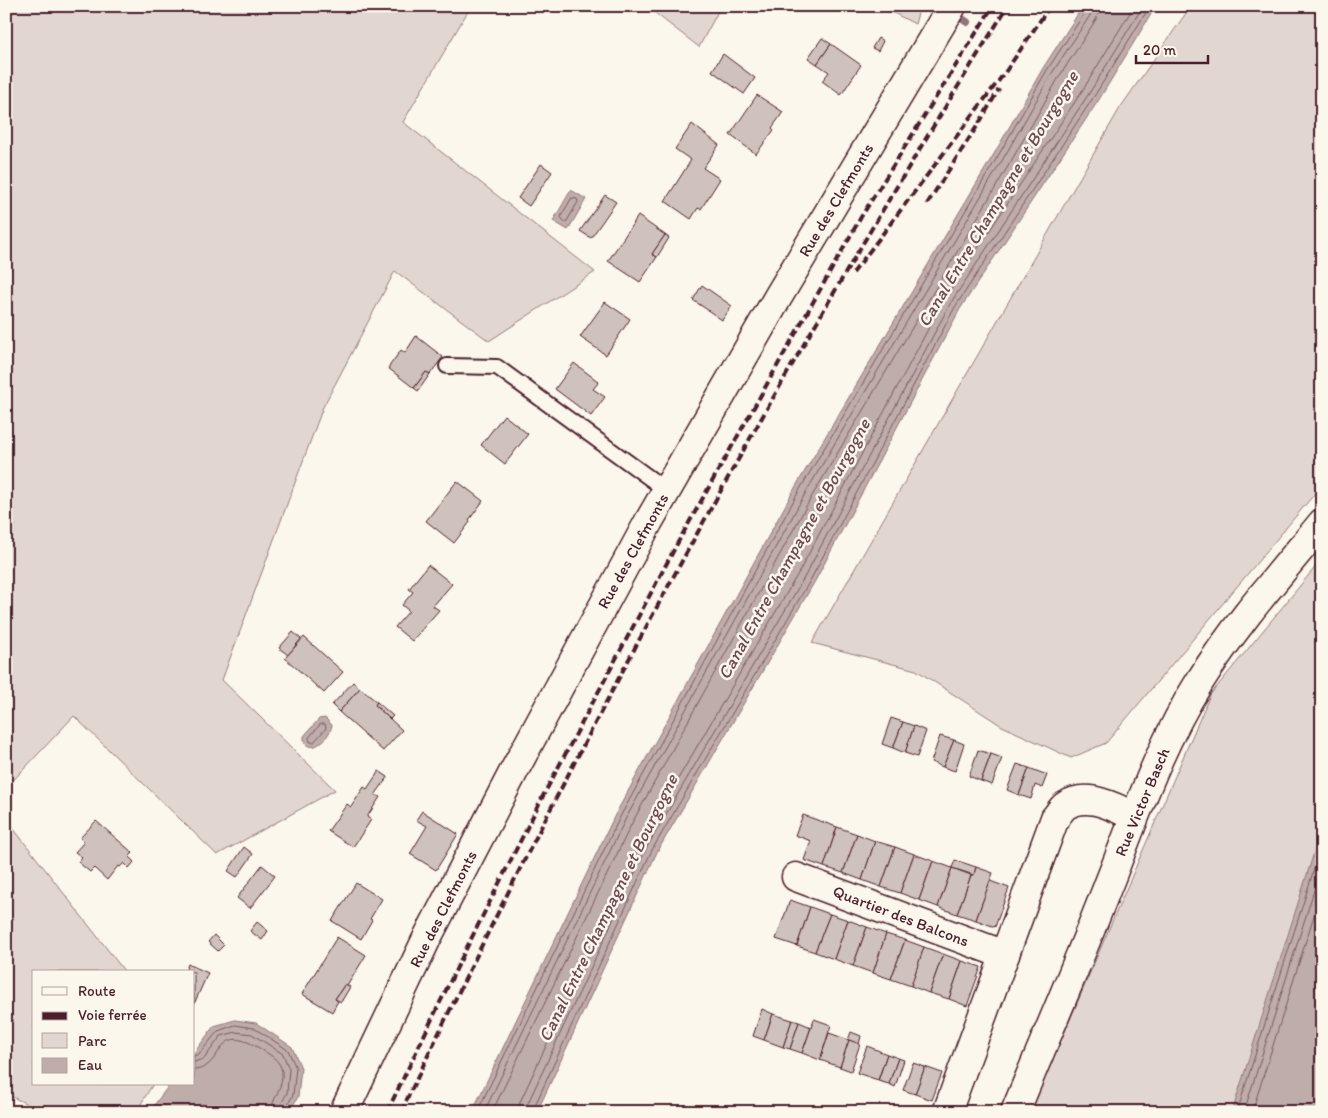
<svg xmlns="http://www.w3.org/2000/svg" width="1328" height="1118" viewBox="0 0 1328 1118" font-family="Itim,sans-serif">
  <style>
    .green { fill: #e2d7d0; stroke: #967b7e }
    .water { fill: #bfadaa; stroke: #907477 }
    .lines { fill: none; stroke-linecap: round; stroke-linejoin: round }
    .shore { stroke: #79585e; stroke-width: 1 }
    .stream { stroke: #907477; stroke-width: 8 }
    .building { fill: #cfc2bc; stroke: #4a1f2b }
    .service-casing { stroke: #4a1f2b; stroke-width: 18 }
    .minor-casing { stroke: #4a1f2b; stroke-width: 31 }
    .tertiary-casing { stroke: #4a1f2b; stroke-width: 31 }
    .service { stroke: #fbf7ec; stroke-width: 14 }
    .minor { stroke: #fbf7ec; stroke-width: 28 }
    .tertiary { stroke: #fbf7ec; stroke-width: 28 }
    .rail { stroke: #4a1f2b; stroke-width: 4; stroke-dasharray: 8 4; stroke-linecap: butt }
    .labels { text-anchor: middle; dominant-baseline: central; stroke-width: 5; stroke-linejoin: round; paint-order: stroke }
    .street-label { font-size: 16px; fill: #4a1f2b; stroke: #fbf7ec }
    .water-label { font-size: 18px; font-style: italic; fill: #6d4a51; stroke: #fbf7ec }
  </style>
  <rect width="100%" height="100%" fill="#fbf7ec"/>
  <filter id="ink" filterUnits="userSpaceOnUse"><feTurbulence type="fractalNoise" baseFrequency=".02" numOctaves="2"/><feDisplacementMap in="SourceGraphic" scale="10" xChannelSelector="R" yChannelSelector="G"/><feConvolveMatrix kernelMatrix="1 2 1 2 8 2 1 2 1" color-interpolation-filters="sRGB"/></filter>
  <g filter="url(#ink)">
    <g class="green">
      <path d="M6,6H471L403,122L595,272L489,341L395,271L323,407L222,680L335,790L217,855L74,716L6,788Z"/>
      <path d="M646,6H721L699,47Z"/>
      <path d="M880,6H920L915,24Z"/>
      <path d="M1191,6H1322V485L1106,743L1071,758L1002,726L916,670L812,643L1120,108Z"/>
      <path d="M1322,559V941L1263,1112H1030L1210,695Z"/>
      <path d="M6,819L125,972H34V1084H153L136,1112H44L6,1094Z"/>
    </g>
    <g class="water">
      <path d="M1083,6H1156L1100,98L960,309L815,581L657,852L537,1112H472L615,815L796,486L994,154L1043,68Z"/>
      <path d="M571,190L586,199L568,230L553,221Z"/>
      <path d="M325,718L332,725C330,737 313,755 304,742V736L319,719Z"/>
      <path d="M1322,827V1112H1232Z"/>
      <path d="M235,1020L256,1023L292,1047L301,1068L298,1097L289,1112H149L170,1084H194V1053L214,1026Z"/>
    </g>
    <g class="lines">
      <g class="shore">
        <path d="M572,198L577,199L578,202L567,221L564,222L561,217Z"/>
        <path d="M321,724H325L326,728L314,742H310L309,738Z"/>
        <path d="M194,1056L199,1054L218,1031L235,1025L254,1028L288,1050L296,1068L293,1095L286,1108L285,1112"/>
        <path d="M194,1062L204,1059L221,1036L236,1032L252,1034L283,1054L289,1069L287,1093L280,1106L279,1112"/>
        <path d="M194,1070C227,1068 212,1017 264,1051C272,1056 280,1061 282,1071C284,1087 272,1098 271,1112"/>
        <path d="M477,1112L620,817L800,489L998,156L1047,70L1086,11V6"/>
        <path d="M484,1112L625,820L806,492L1003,159L1052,73L1091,14L1093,6"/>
        <path d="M492,1112L632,823L812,496L1010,163L1059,77L1097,18L1100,6"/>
        <path d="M519,1112L520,1102L640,844L799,572L943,301L1084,88L1134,6"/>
        <path d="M526,1112L527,1105L647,847L805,576L950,304L1090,92L1143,6"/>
        <path d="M532,1112L652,850L811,579L955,307L1095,95L1150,6"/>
        <path d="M1237,1112L1322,844"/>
        <path d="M1244,1112L1322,865"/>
        <path d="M1252,1112L1322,890"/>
      </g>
      <path class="stream" d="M958,16L967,22"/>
    </g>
    <g class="building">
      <path d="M822,38L831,44L817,64L808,58Z"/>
      <path d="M878,38L883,41L878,51L872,48Z"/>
      <path d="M831,44L861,65L841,95L822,81L829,72L817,64Z"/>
      <path d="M723,54L755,78L744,94L712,71Z"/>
      <path d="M757,95L783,112L772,128L774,130L756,154L730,135Z"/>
      <path d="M692,124L719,145L703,168L720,179L701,209L698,208L691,219L665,201L691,160L675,149Z"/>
      <path d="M541,164L552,172L529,206L518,198Z"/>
      <path d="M605,195L616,202L591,238L580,231Z"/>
      <path d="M638,216L665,235L652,254L657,257L640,282L608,261Z"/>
      <path d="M665,235L669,238L657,257L652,254Z"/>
      <path d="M702,285L732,306L722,320L693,300Z"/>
      <path d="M605,302L630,319L606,355L580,337Z"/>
      <path d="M416,336L443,357L430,374L426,372L414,388L388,368L401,350L405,353Z"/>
      <path d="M574,363L599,382L593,389L605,397L591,416L555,389Z"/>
      <path d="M426,372L430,374L418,391L414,388Z"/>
      <path d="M504,415L528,434L505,464L481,445Z"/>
      <path d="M457,481L483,501L469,520L470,522L454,543L426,521Z"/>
      <path d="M428,565L452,584L433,606L439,610L412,641L395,627L409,611L402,605L413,592L409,589Z"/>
      <path d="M293,632L301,639L288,655L279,648Z"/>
      <path d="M304,637L343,672L324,693L285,658Z"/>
      <path d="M353,682L360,688L339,712L332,705Z"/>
      <path d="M360,688L377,702L375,705L402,730L383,751L339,712Z"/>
      <path d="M377,702L393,716L390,719L375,705Z"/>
      <path d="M891,718L903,722L893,748L882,744Z"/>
      <path d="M903,722L914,726L905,753L893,748Z"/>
      <path d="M914,726L926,731L917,757L905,753Z"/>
      <path d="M940,736L954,740L943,767L931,762Z"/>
      <path d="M954,740L964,744L955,771L943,767Z"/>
      <path d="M978,750L991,754L981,781L969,776Z"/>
      <path d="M991,754L1002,758L992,785L981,781Z"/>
      <path d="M1017,764L1029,768L1019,795L1007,790Z"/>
      <path d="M1029,768L1047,775L1042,788L1035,785L1031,799L1019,795Z"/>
      <path d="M379,771L388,777L375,795L380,797L367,817L371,820L353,847L328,831L347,804L351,807L364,787L367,789Z"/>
      <path d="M422,811L458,834L436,870L410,854L427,826L416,820Z"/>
      <path d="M803,815L837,827L824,867L804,860L811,841L795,835Z"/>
      <path d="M96,821L133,853L129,857L134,862L129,868L124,863L120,867L118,866L107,880L94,868L90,872L78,862L82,857L75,852L84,842L80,838Z"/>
      <path d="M837,827L857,834L843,873L824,867Z"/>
      <path d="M857,834L875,841L862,880L843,873Z"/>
      <path d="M875,841L895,847L881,887L862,880Z"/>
      <path d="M244,847L253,854L237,877L228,871Z"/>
      <path d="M895,847L914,854L900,893L881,887Z"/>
      <path d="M914,854L933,861L919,900L900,893Z"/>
      <path d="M955,860L976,867L974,875L952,868Z"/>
      <path d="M933,861L952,868L938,907L919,900Z"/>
      <path d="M262,865L275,876L250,908L237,898Z"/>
      <path d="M976,867L993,873L976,920L957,914L971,875H974Z"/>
      <path d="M952,868L971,875L957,914L938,907Z"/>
      <path d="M990,881L1009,888L995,927L976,920Z"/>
      <path d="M356,883L382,899L370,919L372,920L361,939L332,921Z"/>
      <path d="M790,900L810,907L797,946L776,939Z"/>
      <path d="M810,907L830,914L815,952L797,946Z"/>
      <path d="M830,914L848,920L834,959L815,952Z"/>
      <path d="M848,920L867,927L853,966L834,959Z"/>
      <path d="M257,922L268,931L262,940L250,931Z"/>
      <path d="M867,927L886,934L873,973L853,966Z"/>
      <path d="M886,934L905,940L891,979L873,973Z"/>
      <path d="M214,935L224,945L218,951L208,942Z"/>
      <path d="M337,937L366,955L347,986L345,984L335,999L338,1001L332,1012L302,994Z"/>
      <path d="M905,940L924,947L911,986L891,979Z"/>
      <path d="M924,947L943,954L929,993L911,986Z"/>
      <path d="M943,954L962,961L949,999L929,993Z"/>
      <path d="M962,961L981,967L967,1006L949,999Z"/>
      <path d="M188,964L208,973L194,1004V972H185Z"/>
      <path d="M345,984L350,987L341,1002L335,999Z"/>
      <path d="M762,1009L773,1014L764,1040L753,1036Z"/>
      <path d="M773,1014L792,1020L783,1047L764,1040Z"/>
      <path d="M814,1019L831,1025L820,1060L802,1053Z"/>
      <path d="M792,1020L799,1022L790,1049L783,1047Z"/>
      <path d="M799,1022L811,1027L802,1053L790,1049Z"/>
      <path d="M851,1032L861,1036L859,1044L848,1040Z"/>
      <path d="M829,1033L849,1040L840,1067L820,1060Z"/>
      <path d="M849,1040L860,1044L851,1071L840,1067Z"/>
      <path d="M867,1046L887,1054L878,1080L857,1073Z"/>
      <path d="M887,1054L898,1058L889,1084L878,1081Z"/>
      <path d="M898,1058L904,1060L895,1087L889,1084Z"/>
      <path d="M913,1063L925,1067L915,1094L903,1090Z"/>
      <path d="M925,1067L942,1073L932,1100L915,1094Z"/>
    </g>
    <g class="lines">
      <g class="service-casing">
        <path id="service" d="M447,366L497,367L666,490"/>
      </g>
      <g class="minor-casing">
        <g id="minor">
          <path d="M796,877L1005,955"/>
          <path d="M947,1112L1055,818C1058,815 1061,809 1065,806C1087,791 1113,807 1134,816"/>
          <path d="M1015,1112C1046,1037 1078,963 1107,888C1135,818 1159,746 1200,681C1235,625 1280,574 1322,523"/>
        </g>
      </g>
      <g class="tertiary-casing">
        <path id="tertiary" d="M344,1112L428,936L515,769L649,521L778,297L952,6"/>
      </g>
      <use href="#service" class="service"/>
      <use href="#minor" class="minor"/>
      <use href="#tertiary" class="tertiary"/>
      <g class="rail">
        <path d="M927,204L981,120L999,89"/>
        <path d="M853,273L1006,71L1050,6"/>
        <path d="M387,1112L463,955L543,796L677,544L861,217L993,6"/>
        <path d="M401,1112C581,732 784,362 1008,6"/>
      </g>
    </g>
  </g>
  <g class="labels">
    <g class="street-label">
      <text transform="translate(836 200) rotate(-59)">Rue des Clefmonts</text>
      <text transform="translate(633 551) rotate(-61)">Rue des Clefmonts</text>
      <text transform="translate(1142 802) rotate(-67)">Rue Victor Basch</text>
      <text transform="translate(443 909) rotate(-63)">Rue des Clefmonts</text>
      <text transform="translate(901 916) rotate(21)">Quartier des Balcons</text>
    </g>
    <g class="water-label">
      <text transform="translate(998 199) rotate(-59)">Canal Entre Champagne et Bourgogne</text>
      <text transform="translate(794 549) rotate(-61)">Canal Entre Champagne et Bourgogne</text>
      <text transform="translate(608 908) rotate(-64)">Canal Entre Champagne et Bourgogne</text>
    </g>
  </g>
  <rect width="1328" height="1118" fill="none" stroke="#fbf7ec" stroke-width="25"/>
  <rect x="12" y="12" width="1303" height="1093" fill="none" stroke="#4a1f2b" stroke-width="2" filter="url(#ink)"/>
  <rect x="32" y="970" width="162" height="115" fill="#fbf7ec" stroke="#b4a19f"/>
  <rect x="42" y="987" width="25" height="8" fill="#fbf7ec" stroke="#b4a19f"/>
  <text x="78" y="996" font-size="15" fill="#4a1f2b">Route</text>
  <rect x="42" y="1012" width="25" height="8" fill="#4a1f2b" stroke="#b4a19f"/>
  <text x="78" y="1020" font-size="15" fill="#4a1f2b">Voie ferrée</text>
  <rect x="42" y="1033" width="25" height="15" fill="#e2d7d0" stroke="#b4a19f"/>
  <text x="78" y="1046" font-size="15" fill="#4a1f2b">Parc</text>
  <rect x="42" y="1058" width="25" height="15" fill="#bfadaa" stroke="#b4a19f"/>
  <text x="78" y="1070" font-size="15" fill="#4a1f2b">Eau</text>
  <path d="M1136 55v8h72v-8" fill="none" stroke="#4a1f2b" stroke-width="2.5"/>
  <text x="1143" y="55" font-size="15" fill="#4a1f2b" stroke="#fbf7ec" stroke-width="4" paint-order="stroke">20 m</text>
</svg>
